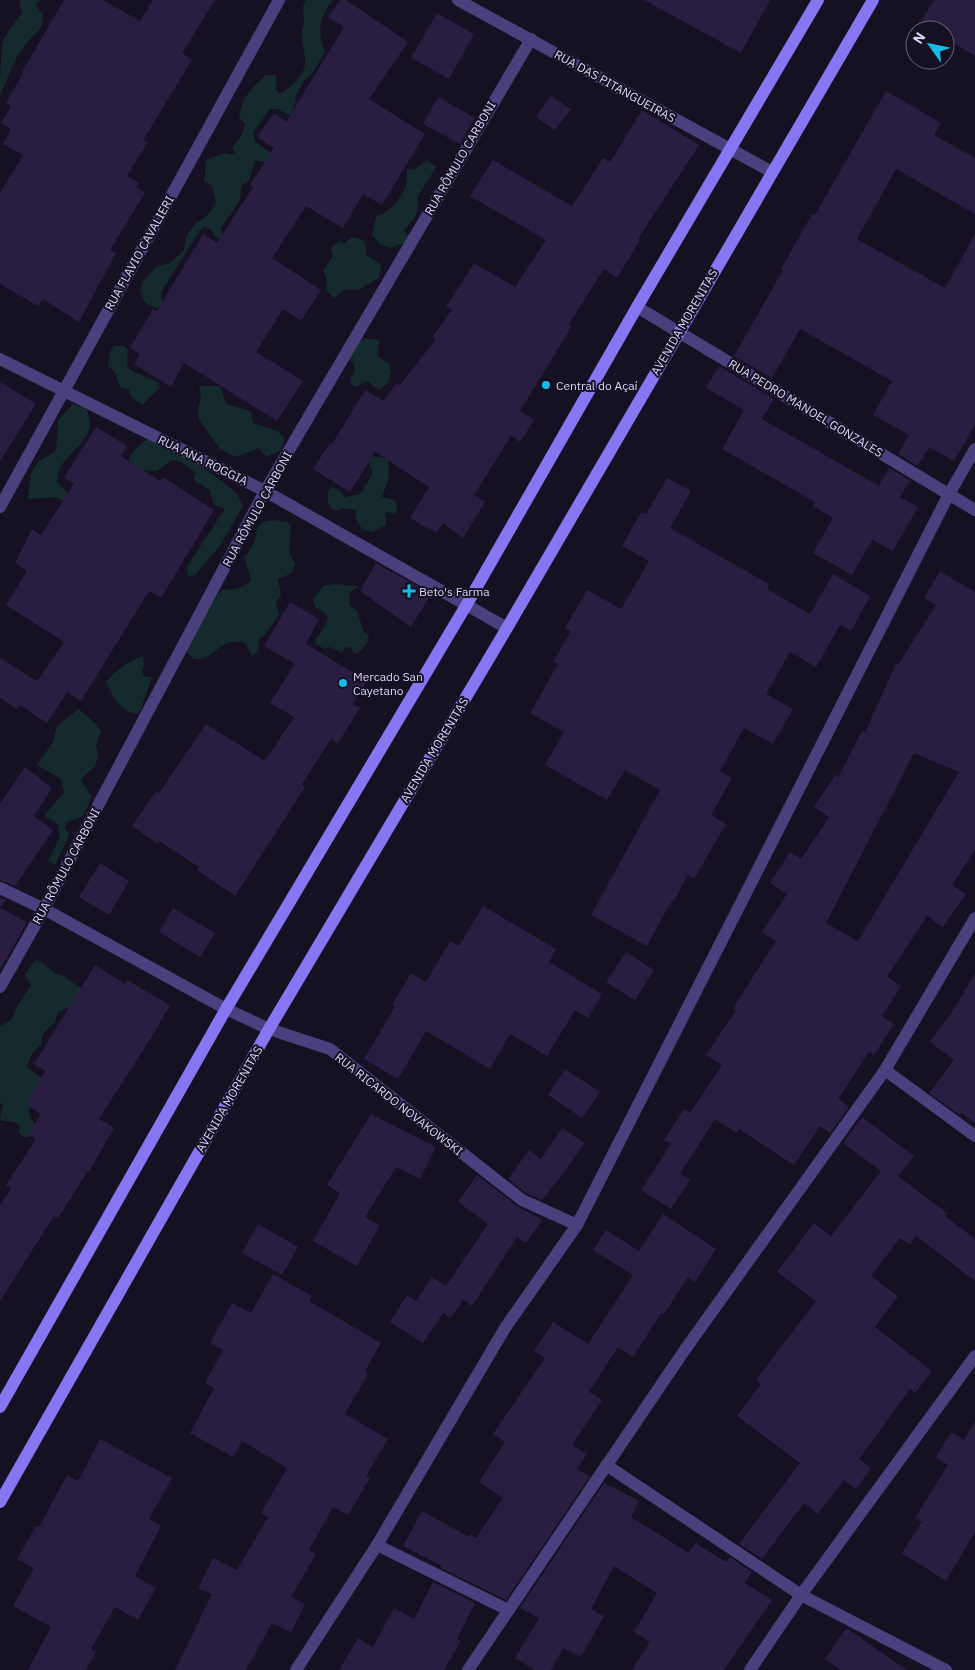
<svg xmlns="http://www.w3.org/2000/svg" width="975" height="1670" viewBox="0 0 975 1670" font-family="'IBM Plex Sans',sans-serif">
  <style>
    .green { fill: #142a2c }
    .building { fill: #291e41; fill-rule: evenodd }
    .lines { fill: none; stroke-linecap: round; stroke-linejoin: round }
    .street { stroke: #49407d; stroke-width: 12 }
    .secondary { stroke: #8776f2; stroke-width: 12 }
    .poi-dot { fill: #16bbe6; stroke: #151022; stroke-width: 2 }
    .labels { text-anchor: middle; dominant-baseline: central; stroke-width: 4; stroke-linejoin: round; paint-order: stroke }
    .street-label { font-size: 12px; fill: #ded6fb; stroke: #151022 }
    .poi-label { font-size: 12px; fill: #ded6fb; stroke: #151022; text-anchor: start }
  </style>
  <rect width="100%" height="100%" fill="#151022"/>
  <g class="green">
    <path d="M21,0H40L36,5L39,11L43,14C44,31 35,31 27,43C22,49 17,56 14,63C9,73 6,84 0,95C0,78 0,55 4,39C8,30 17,21 22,12L19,2Z"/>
    <path d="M306,0H333C319,17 317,32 325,52L313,72L304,81L295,97L296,100L291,115H288L278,109H270L253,133L255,141L275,156L272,166L261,161H255L249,180L241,186L240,200L220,229L224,235L223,245L218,238L212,234L214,233L205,226L199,232L163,289C159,299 163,303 169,310L168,313L148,305L144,301L140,291L142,283L156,267L170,263L184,250L186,237L195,224L208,215L216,202L212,186L204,181L206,160L224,153L236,155L232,148L242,135L245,124L239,117C243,96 250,89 266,75H276V89L279,94C290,89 306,74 305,61C305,52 302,43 302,34C302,30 304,26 304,22C305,14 300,8 306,0Z"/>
    <path d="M427,160L436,167L417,198L418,209L415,217L404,230L409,237L404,243L391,248L380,244L372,235L376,216C388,215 403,196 406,185C407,179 407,173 407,168L414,170Z"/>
    <path d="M351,237L363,240L366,247V255L381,265L379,278L358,290C347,288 342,289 335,299L326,290L327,279L323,271L333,256L331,248L339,241L344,244Z"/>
    <path d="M365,338L379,340C379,354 373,356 389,363L391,373L389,376L390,379L388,383L379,390L367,381L356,387L351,384L350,378L355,370L354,364L348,358L354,343Z"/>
    <path d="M114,346H124L128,350L127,366L132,371L158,382L160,387L143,405C136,401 130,398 129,390L120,387L114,371L108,366L110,352Z"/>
    <path d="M199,386H220L226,404L251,411L253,423L277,431L284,437C284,452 278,451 266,457L259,448L236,457L220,449L199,420L198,409L201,396Z"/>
    <path d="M73,404L87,409C88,414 90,420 90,425C89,441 65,456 59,470C57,473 58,478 57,482L73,498L65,502L56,497L28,499C29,485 29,468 42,459C46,457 52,454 55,451C58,446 57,426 58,420Z"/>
    <path d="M151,436L189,457L228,486L237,494L243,506L220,546L195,575L188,576L187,566L225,509L214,505L210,490L195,481L194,479L196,473L181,462L172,460L157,471L132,470L128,466C128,452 141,444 151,436Z"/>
    <path d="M359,453L369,456L380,457L388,460L389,478L382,497L395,500L397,509L395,515L392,513L385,512L386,525L373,532L363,530C358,523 354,518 356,510L343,508L338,511L332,509L328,503V491L332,487L340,491L344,497L360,494C374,472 379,472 359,453Z"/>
    <path d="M274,520L288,522L291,527C290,540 286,552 295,563L292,573L278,579L281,595L276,603L279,615L264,636L259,639L258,651L252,656L245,643C217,633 204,679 184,649L215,599L222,590C233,589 245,589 251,579L244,557C252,550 257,538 257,527L263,522Z"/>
    <path d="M334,584L359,586L349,593L350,605L357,611L364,632L369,635L367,644L357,654L354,653L350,647L345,648L342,653L330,647L324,649L315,643C318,633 325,629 328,618L324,612L315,607L313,599L323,586Z"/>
    <path d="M143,656L144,666L142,672L145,677H152L141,709L137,714C118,710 114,698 106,682C117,670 127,661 143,656Z"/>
    <path d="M79,709L97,725L101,732L96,744L98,756L95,766L85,775L81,781L92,797L83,816L66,823L65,829L69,833C67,844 59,854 56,865L48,861L60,837L58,824L44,816L64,792L61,779L37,765L53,742L56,728L60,723Z"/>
    <path d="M37,960L44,964L54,973L63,976L86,991L69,1007L58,1012C57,1016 56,1021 53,1024C46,1031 41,1033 41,1045C33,1051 30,1057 27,1067L50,1085L39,1089L29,1107V1114L34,1123L37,1126L36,1130L29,1137H24L19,1132L20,1128L18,1124L11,1121H3L0,1119L3,1104L0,1103V1026L11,1020L18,1005L31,985L25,975L32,964Z"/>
  </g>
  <g class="building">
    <path d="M64,0H103L140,21L153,0H215L182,53L192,60L143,140L148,142L127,176L139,183L137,187L145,193L110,250L116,253L79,322L43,299L38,306L0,284V193L23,155L3,144L11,129L1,123L11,106L6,103L23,73L22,72Z"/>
    <path d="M340,0H346L408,42L369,99L425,134L382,205L363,194L343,228L306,206L272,258L321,290L301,321L283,309L256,352L303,381L277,421L184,363L171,387L134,364L140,354L130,348L153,309L157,311L203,234L217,243L253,187L250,185L274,148L257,137L274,113L286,122L344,27L328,17Z"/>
    <path d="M644,0H770L741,53Z"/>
    <path d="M934,0H975V56L945,38V30H931L920,23Z"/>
    <path d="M437,13L474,34L449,79L411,58Z"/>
    <path d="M886,91L941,123L934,135L975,158V214L896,169L857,239L945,288L975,234V425L954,461L929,447L918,466L898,454L909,435L873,415L892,381L800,329L772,378L734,356L783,270L781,269L812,214L815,215Z"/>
    <path d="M551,96L571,109L555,130L536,117Z"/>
    <path d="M438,97L475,118L460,144L423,124Z"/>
    <path d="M642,110L699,145L638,239L640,240L617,278L604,269L569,324L572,326L520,411L534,420L520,442L511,436L474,495L485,502L463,538L443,523L436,533L410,518L429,487L375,452L350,492L313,469L330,443L332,444L365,390L384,401L396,383L400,385L436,339L432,337L452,310L446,307L474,263L515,287L546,240L470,196L493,160L572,206L603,158L610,162Z"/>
    <path d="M719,366L774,399L762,419L879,486L889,468L910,480L900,497L918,507L893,551L872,540L852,575L813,553L833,518L813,506L815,502L722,449L744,410L706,388Z"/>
    <path d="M0,382L36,404L0,461Z"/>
    <path d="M96,427L127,446L121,456L160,481L163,477L214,510L161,598L149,591L81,701L67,692L47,723L20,705L17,709L0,698V658L37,681L64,642L6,605L27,571L15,563L32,529L41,535L74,484L64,478Z"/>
    <path d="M667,478L691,491L670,528L769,584L767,589L810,614L833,574L870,596L851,631L840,625L816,667L790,652L766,694L793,709L773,744L744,728L720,771L732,778L711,815L726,824L694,879L688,875L674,901L672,900L647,946L591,915L660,790L625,770L607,800L545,765L564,732L530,713L558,664L553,662L571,631L565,628L587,590L621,609L649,561L622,546L641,512L646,514Z"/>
    <path d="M376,563L431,594L411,627L360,591Z"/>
    <path d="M940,571L975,592V850L952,885L966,894L943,927L927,916L887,977L901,986L882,1016L894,1024L874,1055L869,1052L838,1099L849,1107L830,1133L820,1126L794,1165L739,1129L737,1133L715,1119L680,1174L690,1180L671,1209L641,1190L671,1144L664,1140L684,1109L690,1113L722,1065L706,1055L736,1010L733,1008L776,941L762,932L787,894L770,883L790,852L801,859L829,817L814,807L835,775L838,777L862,731L865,732L896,664L898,665L936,605L924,598ZM914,753L959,772L858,941L826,923Z"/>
    <path d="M290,602L319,619L306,644L367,681L353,704L360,708L338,743L331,739L302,784L305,787L235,896L197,870L199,867L159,841L158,844L132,826L156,791L159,793L206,724L265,761L294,717L270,703L295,664L264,646Z"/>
    <path d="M25,767L52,788L34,816L53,830L15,886L0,880V804Z"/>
    <path d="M100,863L129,881L109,915L79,897Z"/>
    <path d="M0,897L6,900L0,908L27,922L0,970Z"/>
    <path d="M483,906L556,949L549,962L602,994L588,1018L575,1010L547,1056L510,1034L490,1069L426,1031L398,1079L364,1059L395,1007L392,1005L411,973L426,982L450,941L459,946Z"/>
    <path d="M173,908L215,933L200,957L159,932Z"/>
    <path d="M626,952L654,970L635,1000L606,982Z"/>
    <path d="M95,965L125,984L127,980L170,1005L154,1033L99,1119L114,1128L89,1172L88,1171L58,1218L54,1216L0,1301V1205L11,1188L6,1185L36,1139L28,1134L41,1114L26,1105L45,1071L34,1064Z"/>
    <path d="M975,974V1123L962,1113L960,1115L929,1093L954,1060L930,1042L950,1015Z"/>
    <path d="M565,1069L600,1092L582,1118L548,1095Z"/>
    <path d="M371,1114L436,1147L420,1179L396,1167L365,1217L380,1225L357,1266L313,1241L340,1193L327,1185Z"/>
    <path d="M862,1117L914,1156L898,1176L947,1213L945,1216L975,1239V1281L916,1236L910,1245L900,1238L871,1276L898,1296L875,1327L932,1371L915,1393L910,1389L859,1459L871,1468L856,1489L844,1480L818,1514L804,1503L762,1559L739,1544L800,1463L737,1416L761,1384L756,1380L816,1301L777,1272L814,1223L831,1236L881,1171L843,1143Z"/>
    <path d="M562,1128L584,1143L566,1170L542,1200L526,1193L508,1179L529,1150L541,1159Z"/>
    <path d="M477,1175L517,1206L542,1220L526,1243L517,1237L472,1306L463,1300L451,1318L443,1313L423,1343L390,1322L407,1295L416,1301L432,1277L446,1286L488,1224L458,1202Z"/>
    <path d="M663,1214L716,1249L695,1282L688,1277L664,1314L661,1313L633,1357L618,1347L589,1392L602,1400L572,1445L587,1454L577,1469L590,1476L506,1600L441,1568L442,1566L403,1546L422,1511L469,1537L470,1535L476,1538L503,1498L479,1482L505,1442L493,1434L545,1358L534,1351L553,1322L588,1344L633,1275L593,1250L606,1230L639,1251Z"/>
    <path d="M258,1224L298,1247L282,1275L242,1253Z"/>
    <path d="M273,1274L312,1296L309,1301L381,1343L365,1371L368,1374L345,1414L388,1439L366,1476L370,1478L348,1515L333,1507L309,1550L316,1554L291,1597L305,1604L291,1632L272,1623L246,1670H175L212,1594L198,1588L213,1558L237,1570L268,1517L261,1513L287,1468L242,1441L233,1457L190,1433L214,1388L205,1383L223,1350L210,1343L232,1303L251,1313Z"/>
    <path d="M975,1422V1532L946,1581L902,1553L922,1522L915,1518L948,1465L936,1457L951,1432L964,1440Z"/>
    <path d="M100,1439L172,1478L149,1519L161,1526L135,1576L156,1588L138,1620L115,1607L91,1649L96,1652L86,1670H28L51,1627L13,1606L34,1568L17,1559L36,1526L39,1527L67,1475L78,1481Z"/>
    <path d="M604,1483L639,1501L631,1517L689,1553L695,1543L726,1562L730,1557L752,1572L745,1583L772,1600L724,1670H632L650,1642L634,1632L657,1593L614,1566L591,1609L604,1616L581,1657L563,1648L551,1670H535L515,1658L539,1618L520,1608Z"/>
    <path d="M433,1582L475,1603L457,1639L461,1641L444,1670H339L358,1638L373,1647L394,1608L414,1619Z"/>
    <path d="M846,1628L907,1670H841L825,1659Z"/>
  </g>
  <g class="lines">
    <g class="street">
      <path d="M458,0L772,172"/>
      <path d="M637,307L975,510"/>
      <path d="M0,359L265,491L507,628"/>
      <path d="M0,507L279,0"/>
      <path d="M0,888L44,909L226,1009L269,1029L330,1049L522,1200L577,1225"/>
      <path d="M0,987L44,909L93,815L265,491L531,39"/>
      <path d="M885,1070L975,1136"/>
      <path d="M606,1465L801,1595L946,1670"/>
      <path d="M377,1545L508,1610"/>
      <path d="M296,1670L377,1545L505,1328L577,1225L949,494L975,449"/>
      <path d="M468,1670L684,1351L885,1070L975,918"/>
      <path d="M750,1670L801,1595L975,1356"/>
    </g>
    <g class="secondary">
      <path d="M0,1407L226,1009L467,604L637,307L818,0"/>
      <path d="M0,1502L269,1029L507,628L873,0"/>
    </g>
  </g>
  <g class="poi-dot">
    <circle cx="546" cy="385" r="5"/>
    <path d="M406.5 583.5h5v5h5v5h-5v5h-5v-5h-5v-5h5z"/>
    <circle cx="343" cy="683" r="5"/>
  </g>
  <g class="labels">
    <g class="street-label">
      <text transform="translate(615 86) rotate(29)">RUA DAS PITANGUEIRAS</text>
      <text transform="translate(460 158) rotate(-60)">RUA RÔMULO CARBONI</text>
      <text transform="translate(139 253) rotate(-61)">RUA FLAVIO CAVALIERI</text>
      <text transform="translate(684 322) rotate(-60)">AVENIDA MORENITAS</text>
      <text transform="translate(806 408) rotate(31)">RUA PEDRO MANOEL GONZALES</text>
      <text transform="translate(203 460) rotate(26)">RUA ANA ROGGIA</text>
      <text transform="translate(257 509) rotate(-61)">RUA RÔMULO CARBONI</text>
      <text transform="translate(434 750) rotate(-59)">AVENIDA MORENITAS</text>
      <text transform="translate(66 866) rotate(-62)">RUA RÔMULO CARBONI</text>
      <text transform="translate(229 1099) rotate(-60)">AVENIDA MORENITAS</text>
      <text transform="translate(399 1104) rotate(38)">RUA RICARDO NOVAKOWSKI</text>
    </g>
    <g class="poi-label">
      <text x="556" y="385">Central do Açaí</text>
      <text x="419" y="591">Beto's Farma</text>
      <text x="353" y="676">Mercado San<tspan x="353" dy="14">Cayetano</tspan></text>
    </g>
  </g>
  <g transform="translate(930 45) rotate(303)"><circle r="24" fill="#151022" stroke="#655f79"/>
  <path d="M0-4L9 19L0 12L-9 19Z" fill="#16bbe6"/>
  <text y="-8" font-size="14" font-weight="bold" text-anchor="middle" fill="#ded6fb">N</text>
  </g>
</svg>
